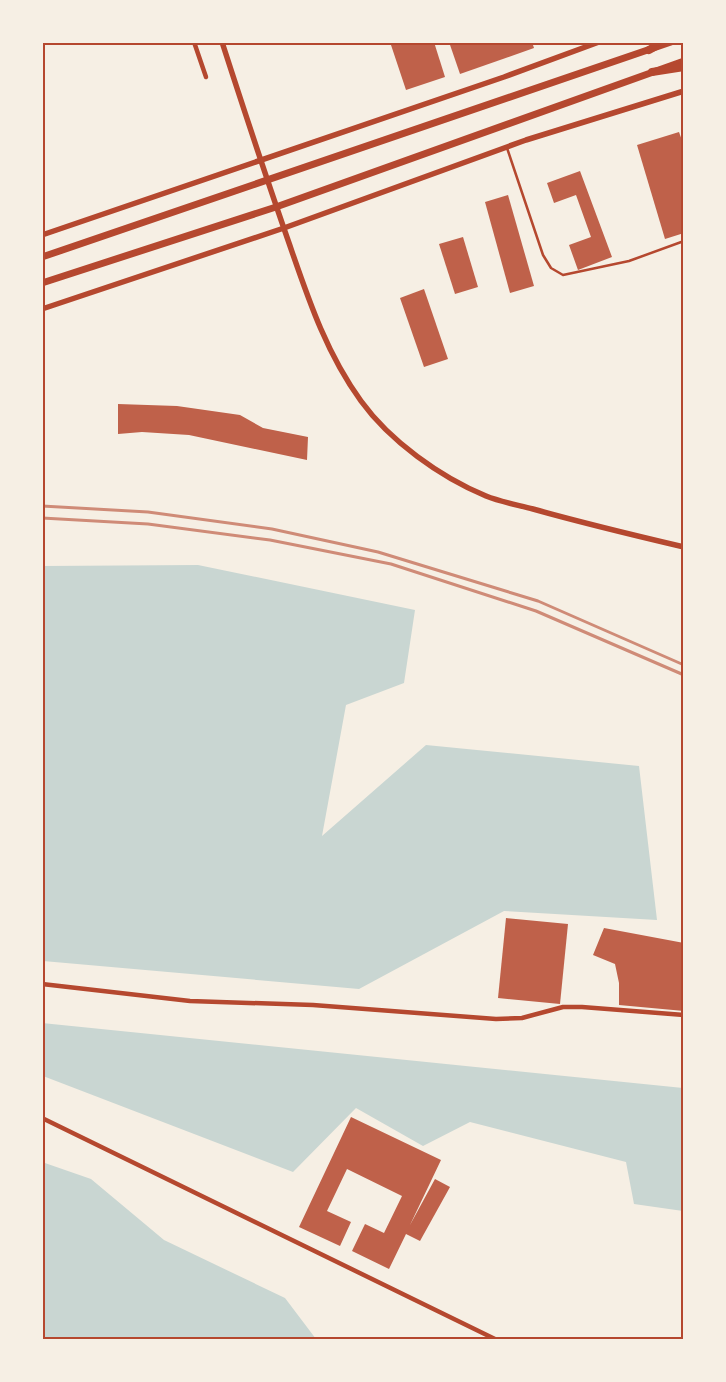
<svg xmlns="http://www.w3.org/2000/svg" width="726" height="1382" viewBox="0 0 726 1382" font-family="Signika,sans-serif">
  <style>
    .water { fill: #c9d6d2 }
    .building { fill: #bf614a }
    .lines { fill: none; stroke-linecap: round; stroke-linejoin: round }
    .service { stroke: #b5482f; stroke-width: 2.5 }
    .minor { stroke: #b5482f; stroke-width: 4.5 }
    .tertiary { stroke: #b5482f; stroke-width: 5.5 }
    .primary { stroke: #b5482f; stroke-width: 7 }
    .trunk { stroke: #b5482f; stroke-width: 8 }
    .rail { stroke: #cf8b77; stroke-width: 3 }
    .neatline { fill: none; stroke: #b5482f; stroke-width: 2 }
  </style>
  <rect width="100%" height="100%" fill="#f6efe4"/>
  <g class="water">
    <path d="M198,565L415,610L404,683L346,705L322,836L426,745L639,766L657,920L504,911L359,989L43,961V566Z"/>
    <path d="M42,1023L683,1088V1211L634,1204L626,1162L470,1122L423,1146L356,1108L293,1172L43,1076Z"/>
    <path d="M42,1162L91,1179L164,1240L285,1298L316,1339H43Z"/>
  </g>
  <g class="building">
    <path d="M390,42H434L445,77L406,90Z"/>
    <path d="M449,42H532L534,48L460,74Z"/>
    <path d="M679,132L684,146V233L665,239L637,145Z"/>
    <path d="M580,171L612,257L578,270L569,245L591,237L576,195L554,203L547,183Z"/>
    <path d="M508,195L534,286L510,293L485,202Z"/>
    <path d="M463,237L478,287L455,294L439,244Z"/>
    <path d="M424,289L448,359L424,367L400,298Z"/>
    <path d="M118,404L177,406L240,415L263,428L308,437L307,460L189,435L142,432L118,434Z"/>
    <path d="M506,918L568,924L560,1004L498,998Z"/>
    <path d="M604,928L684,943V1011L619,1005V983L615,964L593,955Z"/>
    <path d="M351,1117L441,1160L410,1225L435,1179L450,1187L420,1241L406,1234L389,1269L352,1251L365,1224L384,1233L402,1196L347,1169L327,1211L351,1222L340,1246L299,1227Z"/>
  </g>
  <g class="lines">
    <path class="service" d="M507,148L543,255L551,268L563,275L629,261L684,241"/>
    <g class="minor">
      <path d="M194,42L206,77"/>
      <path d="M42,984L190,1001L313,1005L496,1019L522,1018L563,1007H582L684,1015"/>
      <path d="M42,1118L497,1340"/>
    </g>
    <g class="tertiary">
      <path d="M222,42C244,110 266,177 289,243C308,298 326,353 361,401C390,441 440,477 486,496C501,502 518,505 533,509C583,523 633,535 684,547"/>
      <path d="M42,235L504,77L599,42"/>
      <path d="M42,309L284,228L526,140L684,91"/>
    </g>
    <g class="primary">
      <path d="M42,257L671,42"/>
      <path d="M42,283L276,207L684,61"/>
    </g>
    <g class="trunk">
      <path d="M649,50L663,42"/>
      <path d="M652,72L684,67"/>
    </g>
    <g class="rail">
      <path d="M42,506L148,512L272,529L378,552L538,601L684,665"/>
      <path d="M42,518L148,524L270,540L391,564L536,611L684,675"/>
    </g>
  </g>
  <rect width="726" height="1382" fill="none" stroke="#f6efe4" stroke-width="88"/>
  <rect x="44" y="44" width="638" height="1294" class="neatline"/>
</svg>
